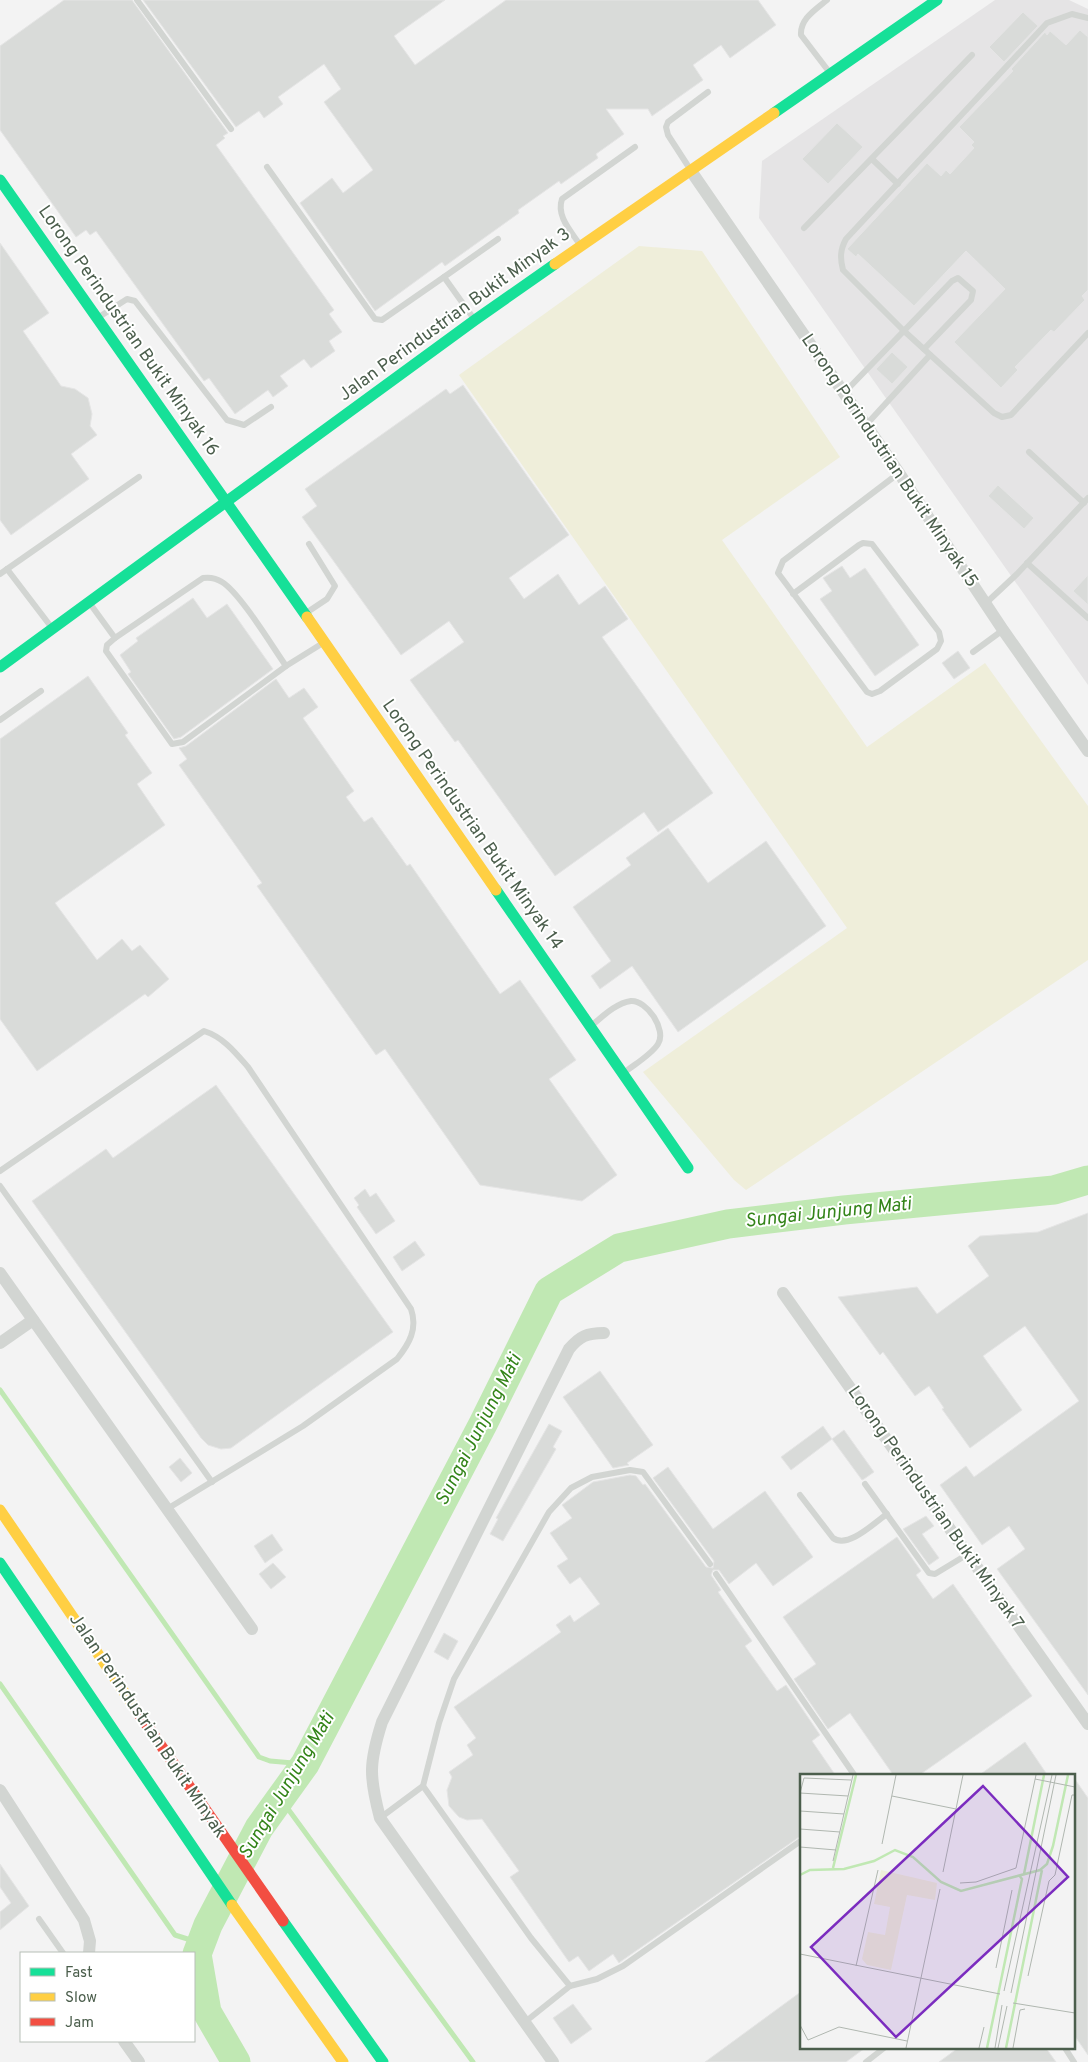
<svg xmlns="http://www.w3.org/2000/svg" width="1088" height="2062" viewBox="0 0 1088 2062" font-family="Overpass,sans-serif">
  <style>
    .education { fill: #e5e4e5 }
    .green { fill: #efeeda }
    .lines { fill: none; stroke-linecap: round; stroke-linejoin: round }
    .stream { stroke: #c0e8b3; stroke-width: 5 }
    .river { stroke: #c0e8b3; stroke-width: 29 }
    .building { fill: #d9dbd9; stroke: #e5e5e5 }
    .lane { stroke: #d2d5d2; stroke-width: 6 }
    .street { stroke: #d2d5d2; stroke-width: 12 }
    .fast { stroke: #16e098; stroke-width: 11 }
    .slow { stroke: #ffcf43; stroke-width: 11 }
    .jam { stroke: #f24e42; stroke-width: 11 }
    .labels { text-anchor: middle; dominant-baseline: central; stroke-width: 4; stroke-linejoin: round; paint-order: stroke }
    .street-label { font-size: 18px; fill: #4b5e4c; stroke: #fff }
    .water-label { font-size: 19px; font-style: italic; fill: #338419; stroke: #fff }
    .inset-river { fill: none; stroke: #c0e8b3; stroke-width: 2.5 }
    .inset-road { fill: none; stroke: #b0b7b0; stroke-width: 1 }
    .view { fill: #7b2cbf; fill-opacity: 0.15; stroke: #7b2cbf; stroke-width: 2.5 }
    .inset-edge { fill: none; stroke: #4b5e4c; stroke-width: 2.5 }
  </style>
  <rect width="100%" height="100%" fill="#f3f3f3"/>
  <path class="education" d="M995,0H1069L1088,9V685L759,218L762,161Z"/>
  <path class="green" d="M639,246L702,251L840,457L722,540L867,747L985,663L1088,806V960L746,1190L734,1180L643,1072L847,928L459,375Z"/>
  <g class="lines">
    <g class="stream">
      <path d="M0,1390L259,1757L270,1761L305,1764"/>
      <path d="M0,1684L175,1935L200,1943"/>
      <path d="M280,1798L473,2062"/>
    </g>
    <path class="river" d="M236,2062L207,2012L197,1954L208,1925L259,1828L305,1764L483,1424L549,1291L619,1248L728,1224L844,1210L1054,1190L1088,1180"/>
  </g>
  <g class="building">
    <path d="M64,0H132L228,133L223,136L225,138L216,145L334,310L329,314L342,332L329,341L335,351L311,368L304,359L280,376L288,386L273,397L268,390L235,414L209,378L204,381L96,231L90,235L86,230L76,237L0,130V46Z"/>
    <path d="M143,0H445L394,36L415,65L506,0H758L776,25L730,58L721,45L693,65L703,80L652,116L648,109H606L624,134L596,154L598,158L561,184L559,181L518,210L519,213L445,266L442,262L375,311L300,203L332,178L343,193L373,170L324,102L341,89L324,64L278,97L283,104L264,118L259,111L236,127Z"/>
    <path d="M1023,12L1038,26L1004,62L989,47Z"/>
    <path d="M1080,30L1088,37V290L1082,296L1085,300L1054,332L1051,330L1015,367L1018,370L1001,388L954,342L1005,289L966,251L914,306L858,254L856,257L847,249L927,163L941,176L946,170L950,174L974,148L971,145L974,142L959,127L1013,71L1011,69L1045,32L1047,35L1050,31L1066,45Z"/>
    <path d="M837,123L863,147L828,184L802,159Z"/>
    <path d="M0,243L49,313L23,331L61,386L75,389L88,398L92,414L90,426L97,435L71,454L89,479L11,535L0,520Z"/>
    <path d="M892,352L908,367L892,384L876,369Z"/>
    <path d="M463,385L569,535L509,578L524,599L558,574L579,605L605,586L628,619L602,637L713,793L658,832L644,812L555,876L458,740L455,742L410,680L464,642L449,621L401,655L302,517L317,506L305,489L446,389L450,394Z"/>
    <path d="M998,485L1034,518L1024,529L988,496Z"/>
    <path d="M842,566L850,578L865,568L919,645L875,676L820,599L832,591L823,578Z"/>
    <path d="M1088,575V605L1073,591Z"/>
    <path d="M193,598L207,618L227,604L273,669L181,737L174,739L128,674L131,672L120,655L138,641L136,638Z"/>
    <path d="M958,651L970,668L954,679L942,663Z"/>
    <path d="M88,676L128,733L125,735L152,773L137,784L165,825L55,903L97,960L122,939L132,951L140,945L169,979L148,997L145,994L37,1071L0,1019V739Z"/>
    <path d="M276,679L289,698L304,688L318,707L303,718L354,791L346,797L364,822L372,817L407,866L410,864L500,994L520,980L576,1060L549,1079L617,1175L582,1201L480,1185L385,1049L376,1055L257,886L262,883L179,765L187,759L179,748L186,746Z"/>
    <path d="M668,828L708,883L766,841L826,926L678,1032L632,966L600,989L591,976L611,961L573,907L631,865L626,858Z"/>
    <path d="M216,1085L393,1332L231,1448L221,1449L208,1445L201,1438L32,1201L106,1149L113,1158Z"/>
    <path d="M365,1189L370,1197L376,1193L395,1221L376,1234L357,1207L359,1205L354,1198Z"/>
    <path d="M1088,1213V1695L997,1569L1025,1549L1009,1526L982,1545L940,1485L966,1466L974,1477L1079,1401L1025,1326L983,1356L1022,1410L970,1448L942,1409L944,1408L929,1386L915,1396L883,1352L880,1355L838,1297L917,1287L937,1314L989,1276L968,1246L980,1236L1038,1232Z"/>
    <path d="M415,1241L425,1255L402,1271L393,1257Z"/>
    <path d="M600,1371L653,1445L627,1463L629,1465L613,1468L563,1397Z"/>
    <path d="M549,1424L562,1431L553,1447L556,1449L503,1541L490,1534L498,1519L496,1518Z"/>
    <path d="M823,1426L832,1439L791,1470L781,1457Z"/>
    <path d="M844,1430L874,1472L864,1479L862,1480L832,1439Z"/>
    <path d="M180,1458L192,1473L181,1482L169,1467Z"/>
    <path d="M668,1467L713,1529L765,1491L813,1557L773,1586L756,1563L729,1584L719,1570H713L711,1575L721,1590L718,1592L752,1641L745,1646L777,1691L786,1685L820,1735L812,1741L836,1776H802V1835L620,1962L619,1963L613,1954L589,1971L578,1956L569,1962L510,1877L519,1871L482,1819L467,1820L459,1817L449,1806L447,1790L452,1777L449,1772L473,1755L467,1745L476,1738L454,1707L561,1632L556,1625L570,1615L574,1622L600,1604L580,1577L570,1584L557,1566L568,1559L550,1533L572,1518L562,1505L593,1482L630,1475L636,1476L643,1485L645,1484L706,1567L713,1568L714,1561L653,1478Z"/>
    <path d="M926,1516L934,1526L922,1534L939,1558L929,1565L903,1529Z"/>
    <path d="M272,1534L283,1550L265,1563L254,1546Z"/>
    <path d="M897,1537L921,1571L916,1575L933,1599L953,1584L1032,1696L918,1776H894L850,1713L828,1729L794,1679L816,1664L783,1617Z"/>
    <path d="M273,1563L286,1577L271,1589L259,1574Z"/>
    <path d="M444,1633L458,1641L448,1660L434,1652Z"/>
    <path d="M1025,1742L1048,1776H978Z"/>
    <path d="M1074,1778L1088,1798V2055L1074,2035Z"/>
    <path d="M0,1864L29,1906L0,1930V1912L11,1903L0,1887Z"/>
    <path d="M802,1991V2048H865L846,2062H705Z"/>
    <path d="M573,2004L592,2029L571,2044L553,2018Z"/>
    <path d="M958,2048H1046L1056,2062H939Z"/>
  </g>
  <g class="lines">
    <g class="lane">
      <path d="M137,0L231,129"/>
      <path d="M827,0C815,10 800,19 801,35L830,73"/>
      <path d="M1088,18L1072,14L1047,23L846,239C840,250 840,258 843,270L903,330L994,413L1002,417L1011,415L1088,333"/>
      <path d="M872,159L898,184"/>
      <path d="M267,167L375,319L382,320L444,277L474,319"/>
      <path d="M690,169L668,135L666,127L668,122L708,92"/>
      <path d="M804,228L972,55"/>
      <path d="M580,245C571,231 556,216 562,199L635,147"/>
      <path d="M444,277L498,239"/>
      <path d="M99,317L127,299L135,301L227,420L244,425L271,407"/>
      <path d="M844,393L952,281L958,278L973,291L971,300L924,349"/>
      <path d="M866,425L930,355"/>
      <path d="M1029,452L1084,503"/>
      <path d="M1027,563L1088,618"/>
      <path d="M7,569L52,628"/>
      <path d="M0,574L139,477"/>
      <path d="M793,594L859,545L863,543L872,544L939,632L941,641L937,649L880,691L872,694L867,692L778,573L783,561L899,473"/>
      <path d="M985,604L1017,574L1088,498"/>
      <path d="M91,605L115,638L203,578C210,577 216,578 222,582C240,593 272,646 286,666L323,643"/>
      <path d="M306,613L327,599L335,586L309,544"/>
      <path d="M115,638L107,645L106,651L172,744L183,742L286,666"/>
      <path d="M973,652L1003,630"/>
      <path d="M0,720L41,691"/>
      <path d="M591,1026C602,1017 616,1003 631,1001C647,1000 667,1030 658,1044C651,1055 635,1064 625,1072"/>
      <path d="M0,1171L204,1031C223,1037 235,1052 248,1067L411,1309C418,1329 409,1344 397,1359L303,1426L167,1509"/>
      <path d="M0,1186L212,1482"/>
      <path d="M865,1484L929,1573L935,1574L968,1554"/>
      <path d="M800,1495L833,1538C848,1549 874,1523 887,1514"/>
      <path d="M716,1574L855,1776"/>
      <path d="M423,1786L531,1938L570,1986L597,1979L623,1966L802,1840"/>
      <path d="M380,1818L423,1786L439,1723L454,1679L549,1512L571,1488L592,1477L630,1470L643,1472L710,1564"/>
      <path d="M39,1919L63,1953"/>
      <path d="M525,2022L570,1986"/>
      <path d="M1065,2048L1074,2062"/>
      <path d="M866,2062L884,2048"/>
    </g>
    <g class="street">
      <path d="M691,171L899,473L1003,630L1088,751"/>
      <path d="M0,1273L252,1629"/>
      <path d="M783,1293L1088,1724"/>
      <path d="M0,1343L33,1320"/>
      <path d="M0,1790L84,1920L90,1941L89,1953"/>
      <path d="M124,2041L139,2062"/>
      <path d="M553,2062L380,1818C369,1776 369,1763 382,1722L569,1349C580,1336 587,1333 604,1333"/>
    </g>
    <g class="fast">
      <path d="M774,113L937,0"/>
      <path d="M0,180L307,617"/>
      <path d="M0,667L475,320L555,264"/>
      <path d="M496,890L688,1168"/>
      <path d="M0,1563L232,1905"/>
      <path d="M283,1921L383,2062"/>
    </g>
    <g class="slow">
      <path d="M555,264L774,113"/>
      <path d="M307,617L496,890"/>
      <path d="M0,1510L137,1711"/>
      <path d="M232,1905L343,2062"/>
    </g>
    <path class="jam" d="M137,1711L283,1921"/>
  </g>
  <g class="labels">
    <g class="street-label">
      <text transform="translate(455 315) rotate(-36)">Jalan Perindustrian Bukit Minyak 3</text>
      <text transform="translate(128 331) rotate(55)">Lorong Perindustrian Bukit Minyak 16</text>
      <text transform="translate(889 461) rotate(56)">Lorong Perindustrian Bukit Minyak 15</text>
      <text transform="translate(472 825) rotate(55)">Lorong Perindustrian Bukit Minyak 14</text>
      <text transform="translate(935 1508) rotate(55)">Lorong Perindustrian Bukit Minyak 7</text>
      <text transform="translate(147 1726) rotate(56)">Jalan Perindustrian Bukit Minyak</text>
    </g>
    <g class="water-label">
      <text transform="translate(828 1213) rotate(-6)">Sungai Junjung Mati</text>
      <text transform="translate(479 1430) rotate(-63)">Sungai Junjung Mati</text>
      <text transform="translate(287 1786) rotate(-59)">Sungai Junjung Mati</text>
    </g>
  </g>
  <g transform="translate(800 1774)">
    <rect width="275" height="275" fill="#f3f3f3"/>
    <path d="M81,96L137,109L135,126L107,121L91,196L67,191L62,185L68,158L85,161L90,133L74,130Z" fill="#efeeda"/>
    <path class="inset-river" d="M33,94L56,1M224,100L244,1M0,101L10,96L44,95L74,87L95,76L113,83L141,108L161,117L240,96L247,90L253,72L268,1M187,274L222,105L219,101M206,274L242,96"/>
    <path class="inset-road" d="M235,5L275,13M48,22L0,19L4,4L51,6M92,22L156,35M0,37L44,40M0,55L40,58M82,70L96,1M0,73L36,76M33,87L53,1M143,98L163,1M160,109L176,108L216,94L236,1M0,180L200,220M56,192L78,96M196,194L212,116M228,202L249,107L255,101L272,21H275M204,217L252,1M211,219L256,1M213,229L275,239M0,251L8,266L39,253L107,267M106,274L140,115M179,274L184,253M195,274L202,231M198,274L207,232M213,274L220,236L225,235"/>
    <path class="view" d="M183,12L268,103L96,263L11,173Z"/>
    <rect width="275" height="275" class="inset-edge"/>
  </g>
  <rect x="20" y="1952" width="175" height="90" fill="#ffffff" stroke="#b7bfb7"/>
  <rect x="30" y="1968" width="25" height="8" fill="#16e098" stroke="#b7bfb7"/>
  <text x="65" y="1977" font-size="15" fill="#4b5e4c">Fast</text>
  <rect x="30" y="1993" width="25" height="8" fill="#ffcf43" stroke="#b7bfb7"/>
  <text x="65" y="2002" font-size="15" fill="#4b5e4c">Slow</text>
  <rect x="30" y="2018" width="25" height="8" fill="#f24e42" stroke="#b7bfb7"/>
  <text x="65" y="2027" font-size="15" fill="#4b5e4c">Jam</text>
</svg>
